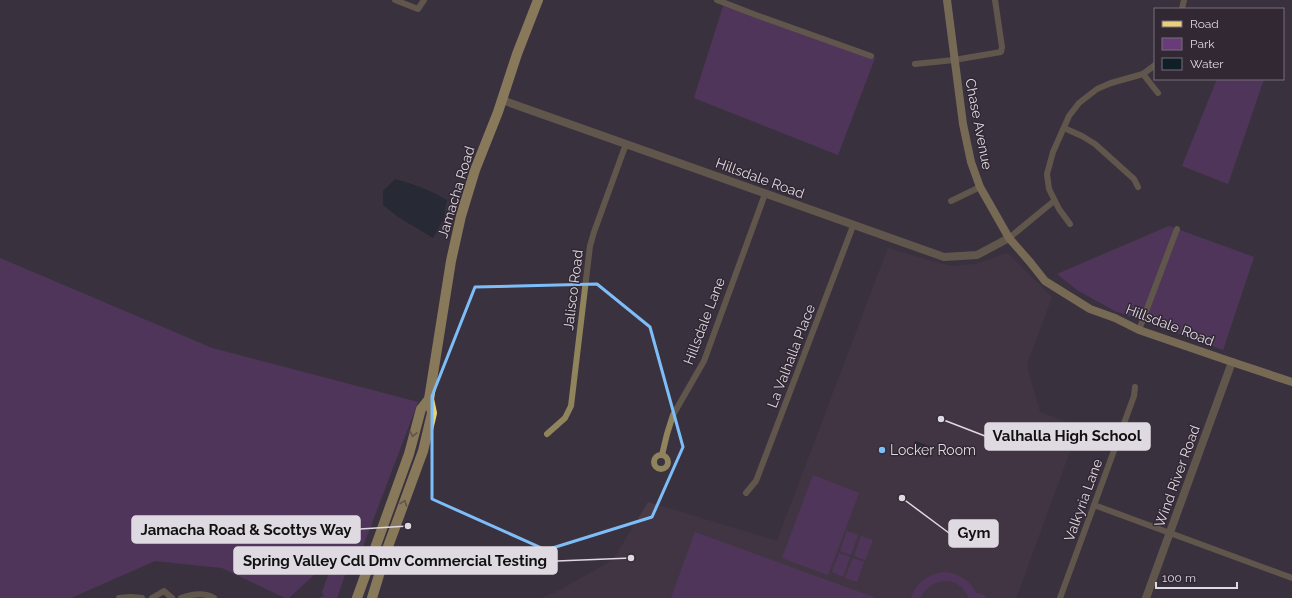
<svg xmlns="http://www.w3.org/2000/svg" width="1292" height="598" viewBox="0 0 1292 598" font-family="Raleway,sans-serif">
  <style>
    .education { fill: #4a3b48 }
    .green { fill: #693b7b }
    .water { fill: #101f27 }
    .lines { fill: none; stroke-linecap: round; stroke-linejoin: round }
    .minor { stroke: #8f845c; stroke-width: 6 }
    .tertiary { stroke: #8f845c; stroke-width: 8 }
    .secondary { stroke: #c2b06f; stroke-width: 8 }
    .primary { stroke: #e9d17c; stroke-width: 10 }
    .oneway { stroke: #8d7c58 }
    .marked { fill: none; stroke: #7dbef9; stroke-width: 3; stroke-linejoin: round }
    .poi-dot { fill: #7dbef9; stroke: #312834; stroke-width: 1.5 }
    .labels { text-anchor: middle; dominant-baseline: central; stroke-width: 3; stroke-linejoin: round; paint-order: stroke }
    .street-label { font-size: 14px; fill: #dfd9e1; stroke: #312834 }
    .poi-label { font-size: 14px; fill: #dfd9e1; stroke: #312834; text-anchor: start }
    .leader { fill: none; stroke: #dfd9e1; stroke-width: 1.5 }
    .callout-dot { fill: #dfd9e1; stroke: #312834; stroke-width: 1.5 }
    .callout { fill: #dfd9e1; stroke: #dfd9e1; stroke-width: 1.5 }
    .callout-label { font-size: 15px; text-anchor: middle; font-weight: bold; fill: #111 }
  </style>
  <rect width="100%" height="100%" fill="#3b323f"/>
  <path class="education" d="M888,248L934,262L953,266L976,264L1007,253L1052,297L1027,364L1030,378L1040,412L1079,427L1016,598H542L560,590L613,560L648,502L777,541Z"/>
  <g class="green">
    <path d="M724,3L875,58L838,155L694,98Z"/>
    <path d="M1217,79H1264L1228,184L1182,166Z"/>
    <path d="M1169,226L1254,257L1223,350L1115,311L1077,290L1057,274Z"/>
    <path d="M0,258L212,348L418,402L356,565L330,560L289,598H285L222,568L155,561L71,598H0Z"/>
    <path d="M813,475L859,493L828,575L782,558Z"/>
    <path d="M847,531L858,535L851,555L840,551Z"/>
    <path d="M695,532L876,598H671Z"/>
    <path d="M861,536L873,540L865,560L854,556Z"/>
    <path d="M839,553L850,557L843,577L832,572Z"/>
    <path d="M853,558L864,562L857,582L845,578Z"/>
    <path d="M335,568L343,571L345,575L337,598H319L324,596L322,592L330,570Z"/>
    <path d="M946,572C960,574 970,581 977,594L978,593L986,596L985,598H969C959,575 931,576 920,598H911C917,582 929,573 946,572Z"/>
  </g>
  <g class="water">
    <path d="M395,179C414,184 430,190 447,200L444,218L433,238L398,217L383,205V191Z"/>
    <path d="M915,441L932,447L928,458L911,452Z"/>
  </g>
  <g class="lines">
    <g class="minor">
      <path d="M395,0L418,9L424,0"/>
      <path d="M717,0L756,15L871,56"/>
      <path d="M1182,9L1184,0"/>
      <path d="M915,64L954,60L1001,52L1002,47L995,0"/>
      <path d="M1143,74L1158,93"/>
      <path d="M1064,128L1082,136L1095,144L1134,179L1138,187"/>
      <path d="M951,201L980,187"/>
      <path d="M1070,224L1059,209L1049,189L1047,174L1053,152L1069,116L1079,103L1097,89L1111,83L1143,74L1155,65"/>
      <path d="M1009,238L1054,201"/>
      <path d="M1139,330L1177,229"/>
      <path d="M547,434L565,418L571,406L590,246L594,232L626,144"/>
      <path d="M662,455L667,434L673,415L704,361L765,194"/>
      <circle cx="661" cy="462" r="7"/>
      <path d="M746,493L756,481L853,226"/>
      <path d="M1094,505L1292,578"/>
      <path d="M119,598L131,597L142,598"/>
      <path d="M152,598L164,591L172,598"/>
      <path d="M181,598C192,594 204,592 214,598"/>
      <path d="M1060,598L1134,396L1135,387"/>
    </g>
    <g class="tertiary">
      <path d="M502,100L944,257L977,255L1009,238"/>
      <path d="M1146,598L1232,362"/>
    </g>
    <path class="secondary" d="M947,0L963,124L971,162L980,187L1009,238L1030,262L1045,281L1090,309L1115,318L1139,330L1232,362L1292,382"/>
    <g class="primary">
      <path d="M357,598L409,454L421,409L429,399"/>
      <path d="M372,598L386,552L423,451L432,413L429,399L451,261L461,216L475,170L498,112L517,54L538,0"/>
    </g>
  </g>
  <defs><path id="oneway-chevron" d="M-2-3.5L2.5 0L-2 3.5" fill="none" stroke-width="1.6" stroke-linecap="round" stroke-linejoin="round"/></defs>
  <g class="oneway">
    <use href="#oneway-chevron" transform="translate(413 434) rotate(104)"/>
    <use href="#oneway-chevron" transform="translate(404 503) rotate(-70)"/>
  </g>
  <path d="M0 0H1292V598H0ZM597,284L650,327L683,447L652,517L546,550L432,499V396L475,287Z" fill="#3b323f" fill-opacity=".55" fill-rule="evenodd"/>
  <path class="marked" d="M597,284L650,327L683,447L652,517L546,550L432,499V396L475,287Z"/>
  <circle class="poi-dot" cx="882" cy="450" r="4"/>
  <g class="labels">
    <g class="street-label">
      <text transform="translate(979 124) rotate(79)">Chase Avenue</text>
      <text transform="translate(760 178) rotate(20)">Hillsdale Road</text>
      <text transform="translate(456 192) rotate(-73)">Jamacha Road</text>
      <text transform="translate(573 290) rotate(-83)">Jalisco Road</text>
      <text transform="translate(704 321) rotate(-69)">Hillsdale Lane</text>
      <text transform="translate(1170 325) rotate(21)">Hillsdale Road</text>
      <text transform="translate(791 356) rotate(-69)">La Valhalla Place</text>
      <text transform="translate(1177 476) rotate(-70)">Wind River Road</text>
      <text transform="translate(1083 500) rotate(-70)">Valkyria Lane</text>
    </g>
    <g class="poi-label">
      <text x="890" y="450">Locker Room</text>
    </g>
  </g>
  <path class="leader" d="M941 419L985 436M408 526L360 529M902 498L949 533M631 558L557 561"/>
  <g class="callout-dot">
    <circle cx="941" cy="419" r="4"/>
    <circle cx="408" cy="526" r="4"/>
    <circle cx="902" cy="498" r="4"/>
    <circle cx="631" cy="558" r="4"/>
  </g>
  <g class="callout">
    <rect x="985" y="423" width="165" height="27" rx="4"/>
    <rect x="132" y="516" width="228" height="27" rx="4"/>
    <rect x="949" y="520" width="49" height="27" rx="4"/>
    <rect x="234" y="547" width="323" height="27" rx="4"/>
  </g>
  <g class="callout-label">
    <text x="1067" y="441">Valhalla High School</text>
    <text x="246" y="535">Jamacha Road &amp; Scottys Way</text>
    <text x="974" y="538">Gym</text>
    <text x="395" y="566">Spring Valley Cdl Dmv Commercial Testing</text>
  </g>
  <rect x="1154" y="8" width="130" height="72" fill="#312834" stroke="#776f79"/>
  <rect x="1162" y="21" width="20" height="6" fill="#e9d17c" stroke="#776f79"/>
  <text x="1190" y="28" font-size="12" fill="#dfd9e1">Road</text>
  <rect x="1162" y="38" width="20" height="12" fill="#693b7b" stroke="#776f79"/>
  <text x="1190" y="48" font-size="12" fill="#dfd9e1">Park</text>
  <rect x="1162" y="58" width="20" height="12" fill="#101f27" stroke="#776f79"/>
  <text x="1190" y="68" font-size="12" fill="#dfd9e1">Water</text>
  <path d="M1156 582v6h81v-6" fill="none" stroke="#dfd9e1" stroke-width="2"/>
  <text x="1162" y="582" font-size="12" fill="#dfd9e1" stroke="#312834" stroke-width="3" paint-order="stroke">100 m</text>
</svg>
